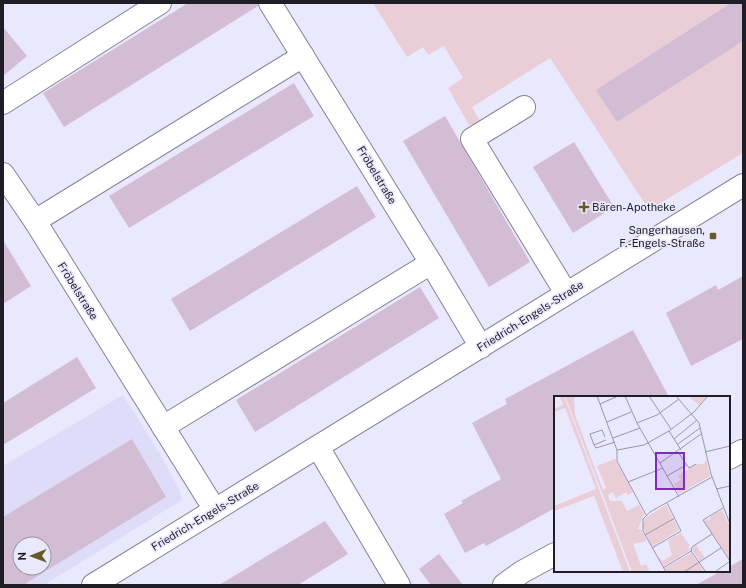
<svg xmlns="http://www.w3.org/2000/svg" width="746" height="588" viewBox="0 0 746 588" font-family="'Public Sans',sans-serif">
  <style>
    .built { fill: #dedcf9; fill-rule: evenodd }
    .green { fill: #eaced7 }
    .building { fill: #d3bdd5; fill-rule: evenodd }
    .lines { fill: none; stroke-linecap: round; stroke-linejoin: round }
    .minor-casing { stroke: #848396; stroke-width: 24 }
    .minor { stroke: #fff; stroke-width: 22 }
    .poi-dot { fill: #665b27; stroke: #eae8fd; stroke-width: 1.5 }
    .labels { text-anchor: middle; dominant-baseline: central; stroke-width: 3.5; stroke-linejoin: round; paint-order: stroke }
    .street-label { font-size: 11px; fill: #1f1e26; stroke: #eae8fd }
    .poi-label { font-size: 11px; fill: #1f1e26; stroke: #eae8fd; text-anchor: start }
    .inset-road { fill: none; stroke: #9997a7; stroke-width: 1 }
    .view { fill: #7b2cbf; fill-opacity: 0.15; stroke: #7b2cbf; stroke-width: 2 }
    .inset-edge { fill: none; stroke: #1f1e26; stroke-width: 2 }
  </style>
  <rect width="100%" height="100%" fill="#eae8fd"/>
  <path class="built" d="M123,395L163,459L180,491L182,500L44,585H3V466ZM20,544H44V568H20Z"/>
  <path class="green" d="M373,3H743V153L649,210L550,58L472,107L481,123L469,125L448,88L463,78L444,46L428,55L423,47L407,57Z"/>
  <g class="building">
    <path d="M188,3H258V6L64,127L43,93Z"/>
    <path d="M731,3H743V41L617,122L596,90Z"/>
    <path d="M3,27L27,56L3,76Z"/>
    <path d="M294,83L314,116L129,228L109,196Z"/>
    <path d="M445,116L530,262L489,287L403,141Z"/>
    <path d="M574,142L614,207L573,233L533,167Z"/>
    <path d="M357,186L376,217L190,331L171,299Z"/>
    <path d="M3,240L31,286L3,304Z"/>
    <path d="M743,276V339L691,366L666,313L716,285L718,290Z"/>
    <path d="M420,287L439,318L255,432L236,400Z"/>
    <path d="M633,330L669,397H555V508L486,546L484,543L465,553L444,514L463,503L461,501L501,479L472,423L507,404L505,399Z"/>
    <path d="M77,357L96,388L3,445V403Z"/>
    <path d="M132,439L166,497L23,585H3V517ZM20,544H44V568H20Z"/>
    <path d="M325,521L348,554L298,585H219Z"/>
    <path d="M439,554L463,585H431L419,569Z"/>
    <path d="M743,559V585H696L721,571H729V567Z"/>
  </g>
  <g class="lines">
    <g class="minor-casing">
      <g id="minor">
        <path d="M270,3L431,263L481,347"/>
        <path d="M3,103L160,3"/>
        <path d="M524,107L472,139L566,293"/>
        <path d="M3,174L35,221L215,510"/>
        <path d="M35,221L303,56"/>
        <path d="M163,427L431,263"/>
        <path d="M318,447L399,585"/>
        <path d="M729,458L742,451"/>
        <path d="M93,585L743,185"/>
        <path d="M504,585L522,572L555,554"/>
      </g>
    </g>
    <use href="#minor" class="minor"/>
  </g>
  <g class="poi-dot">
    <path d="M582 201h4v4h4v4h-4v4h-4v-4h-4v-4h4z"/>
    <rect x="709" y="232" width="8" height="8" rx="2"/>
  </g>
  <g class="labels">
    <g class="street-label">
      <text transform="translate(377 175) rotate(59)">Fröbelstraße</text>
      <text transform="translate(78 291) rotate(58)">Fröbelstraße</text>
      <text transform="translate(530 316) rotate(-32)">Friedrich-Engels-Straße</text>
      <text transform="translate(205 516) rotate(-31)">Friedrich-Engels-Straße</text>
    </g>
    <g class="poi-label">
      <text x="592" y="207">Bären-Apotheke</text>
      <text x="705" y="230" text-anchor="end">Sangerhausen,<tspan x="705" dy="13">F.-Engels-Straße</tspan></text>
    </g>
  </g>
  <g transform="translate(554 396)">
    <rect width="176" height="176" fill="#eae8fd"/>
    <path d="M6,0H10L76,176H69L40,100L0,115V110L42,93L11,12L0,16V13L9,9ZM11,0H25L20,2L21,19L49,94L52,92L43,70L61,63L79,96L74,99L72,96L62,102L59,96L54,99L56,105H68L73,115L85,109L90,118L84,133H87L93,145L79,148L87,170L92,168L96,176H78ZM134,0H153L145,9ZM152,63L156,80L125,98L120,88L127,84L124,80L142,68H150ZM112,109L125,134L98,151L88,130L91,122ZM168,114L176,131V164L150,125L153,123L155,125L157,120ZM127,137L136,150H134L136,154L110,170L104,161L109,165L118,159L114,144ZM142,149L151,162L146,165L138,154ZM137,157L151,176H113L111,172Z" fill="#eaced7"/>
    <path class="inset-road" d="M43,0L63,54M71,0L83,27L125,101M95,0L117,33M122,0L145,27L157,78L176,128M46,8L64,0M53,26L77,16M83,27L103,19L125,3M115,35L127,54M59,42L86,32M120,43L143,24M52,44L40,49L42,52L61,46M124,48L146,32M40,49L36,38L48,34L51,41M63,54L90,49L115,35L140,16L154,0M63,54V65L92,119M124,56L135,72L142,68M151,56L176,50M106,67L147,38M113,80L132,69M74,86L109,72M162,93L176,90M169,112L149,124L176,165M91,139L121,122M98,152L127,135L113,107M137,155L152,176M109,172L137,155L138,151L158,138M112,176L89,135V123L96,116L158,81M130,176L167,152M161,176L176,165"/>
    <path class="view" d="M102,57H130V93H102Z"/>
    <rect width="176" height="176" class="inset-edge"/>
  </g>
  <rect width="746" height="588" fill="none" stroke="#1f1e26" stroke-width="8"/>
  <g transform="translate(32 556) rotate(269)"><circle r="19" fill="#eae8fd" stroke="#9997a7"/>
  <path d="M0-3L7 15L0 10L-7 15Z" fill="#665b27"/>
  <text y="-6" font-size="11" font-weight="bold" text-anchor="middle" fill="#1f1e26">N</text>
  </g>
</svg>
